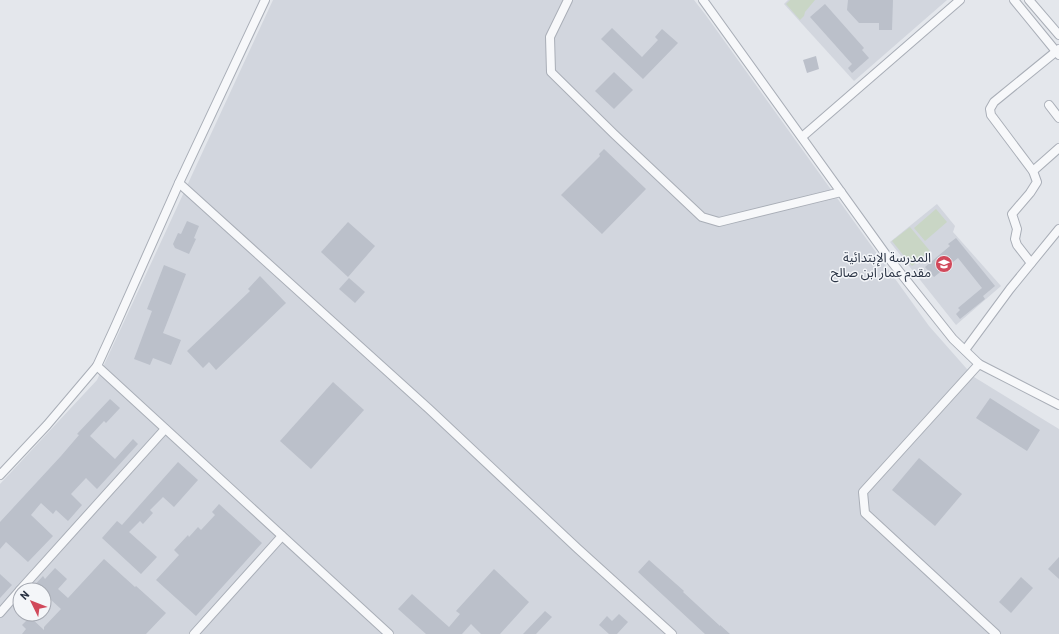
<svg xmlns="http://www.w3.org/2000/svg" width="1059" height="634" viewBox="0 0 1059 634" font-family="Barlow,'Noto Sans Arabic',sans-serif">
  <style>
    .built { fill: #d2d6de; fill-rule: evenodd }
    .green { fill: #c9d6c5 }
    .building { fill: #bbc0ca }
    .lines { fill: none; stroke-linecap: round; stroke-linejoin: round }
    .minor-casing { stroke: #a9aeb7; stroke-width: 10 }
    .minor { stroke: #f7f8fa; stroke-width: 8 }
    .labels { text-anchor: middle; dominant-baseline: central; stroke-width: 3; stroke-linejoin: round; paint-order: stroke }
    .poi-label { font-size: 13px; fill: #2b3445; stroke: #f4f6f9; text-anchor: end }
  </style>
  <rect width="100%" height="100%" fill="#e4e7ec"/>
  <g class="built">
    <path d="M273,0H694L705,14L929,326L974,377L1059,429V634H0V484L97,380ZM20,590H44V614H20Z"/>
    <path d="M788,0H947L854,81L784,4Z"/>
    <path d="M937,204L955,226L953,232L1001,286L956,325L890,242Z"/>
  </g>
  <g class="green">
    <path d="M790,0H815L805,12L804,16L800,20L786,4Z"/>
    <path d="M936,209L947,222L925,241L914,228Z"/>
    <path d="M910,227L930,251L912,266L892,241Z"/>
  </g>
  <g class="building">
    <path d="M848,0H893L892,30H879V23H859L847,10Z"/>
    <path d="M825,4L864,48L862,50L869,58L852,73L848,68L852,64L810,17Z"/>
    <path d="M612,28L642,57L658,40L655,37L662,29L678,43L643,79L601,39Z"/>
    <path d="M816,56L819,69L807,73L803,60Z"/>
    <path d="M614,72L633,90L614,109L595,91Z"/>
    <path d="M604,149L646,189L602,234L561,195L600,156L599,154Z"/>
    <path d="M187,221L199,226L194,238L196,239L189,254L175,248L173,244L178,233L181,234Z"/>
    <path d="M348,222L375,246L348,277L321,252Z"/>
    <path d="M956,238L995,286L983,296L985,299L960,319L956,314L960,310L958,308L982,288L958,258L934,277L925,267L950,246L948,244Z"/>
    <path d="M164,265L186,274L163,333L181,340L171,365L153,358L150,365L134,359L152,311L147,309Z"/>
    <path d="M260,276L286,303L216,370L209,362L203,368L187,351L250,291L248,289Z"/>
    <path d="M349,278L365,292L355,303L339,289Z"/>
    <path d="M333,382L364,410L311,469L280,441Z"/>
    <path d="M990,398L1040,430L1027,451L976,418Z"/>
    <path d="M110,399L120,408L106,423L104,421L90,436L115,459L133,439L138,444L97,489L86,478L71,494L82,505L68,521L56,510L53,514L41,503L31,515L53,536L28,562L6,542L0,549V522L61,456L79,435L77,434Z"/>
    <path d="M919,458L962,494L935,526L892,490Z"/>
    <path d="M178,462L198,480L174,507L163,497L150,510L153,513L143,524L140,521L129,532L157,557L141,574L102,538L117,521L122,525Z"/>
    <path d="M219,504L262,543L196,616L156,580L179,555L174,550L188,535L189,537L198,527L201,530L215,515L212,512Z"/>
    <path d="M1059,557V579L1048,569Z"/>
    <path d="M104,559L135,587L136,586L166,613L146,634H22L26,629L22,625L30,617L44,630V627L61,609L49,598L44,603V590H30L43,576L45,579L55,568L67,579L58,589L68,598Z"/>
    <path d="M649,560L684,591L683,592L720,626V625L730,634H705L638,572Z"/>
    <path d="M494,569L529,602L500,634H481L471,624L462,634H426L398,609L412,594L449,627L460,614L456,611Z"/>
    <path d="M0,574L12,585L0,598Z"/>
    <path d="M1021,577L1033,588L1011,613L999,602Z"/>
    <path d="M545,611L552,617L536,634H523Z"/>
    <path d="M619,614L628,622L617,634H609L599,625L607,616L612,621Z"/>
  </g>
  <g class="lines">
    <g class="minor-casing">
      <g id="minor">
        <path d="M568,0L550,37L551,72L614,134L702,217L719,222L841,192"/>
        <path d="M703,0L887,256L953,339L979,364L1059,405"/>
        <path d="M1014,0L1059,55"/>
        <path d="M1029,0L1059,35"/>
        <path d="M1049,105L1059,118"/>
        <path d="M802,137L960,0"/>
        <path d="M1033,171L1059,148"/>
        <path d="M179,183L429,409L577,548L672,634"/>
        <path d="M1031,263L1017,245L1015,239L1017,229L1012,214L1030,193L1037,182L1033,171L991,115L990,109L994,102L1059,49"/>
        <path d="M965,350L1010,289L1059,229"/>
        <path d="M979,364L863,492L865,513L996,634"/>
        <path d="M97,366L389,634"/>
        <path d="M0,475L47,425L97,366L114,329L179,183L265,0"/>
        <path d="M20,590L165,429"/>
        <path d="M0,613L20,590"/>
        <path d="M194,634L282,536"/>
      </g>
    </g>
    <use href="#minor" class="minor"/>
  </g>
  <defs>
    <g id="school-disc" transform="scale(0.9)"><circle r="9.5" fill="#d1495b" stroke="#f4f6f9"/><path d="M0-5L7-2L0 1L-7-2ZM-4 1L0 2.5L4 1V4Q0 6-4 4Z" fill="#fff"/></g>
  </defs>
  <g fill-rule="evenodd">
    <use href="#school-disc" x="944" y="264"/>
  </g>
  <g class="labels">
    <g class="poi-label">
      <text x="931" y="257">المدرسة الإبتدائية<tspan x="931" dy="15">مقدم عمار ابن صالح</tspan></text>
    </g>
  </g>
  <g transform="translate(32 602) rotate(313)"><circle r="19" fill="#f4f6f9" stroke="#a4a8b1"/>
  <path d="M0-3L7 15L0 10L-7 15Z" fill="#d1495b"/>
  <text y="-6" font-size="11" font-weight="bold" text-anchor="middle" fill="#2b3445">N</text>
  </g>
</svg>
